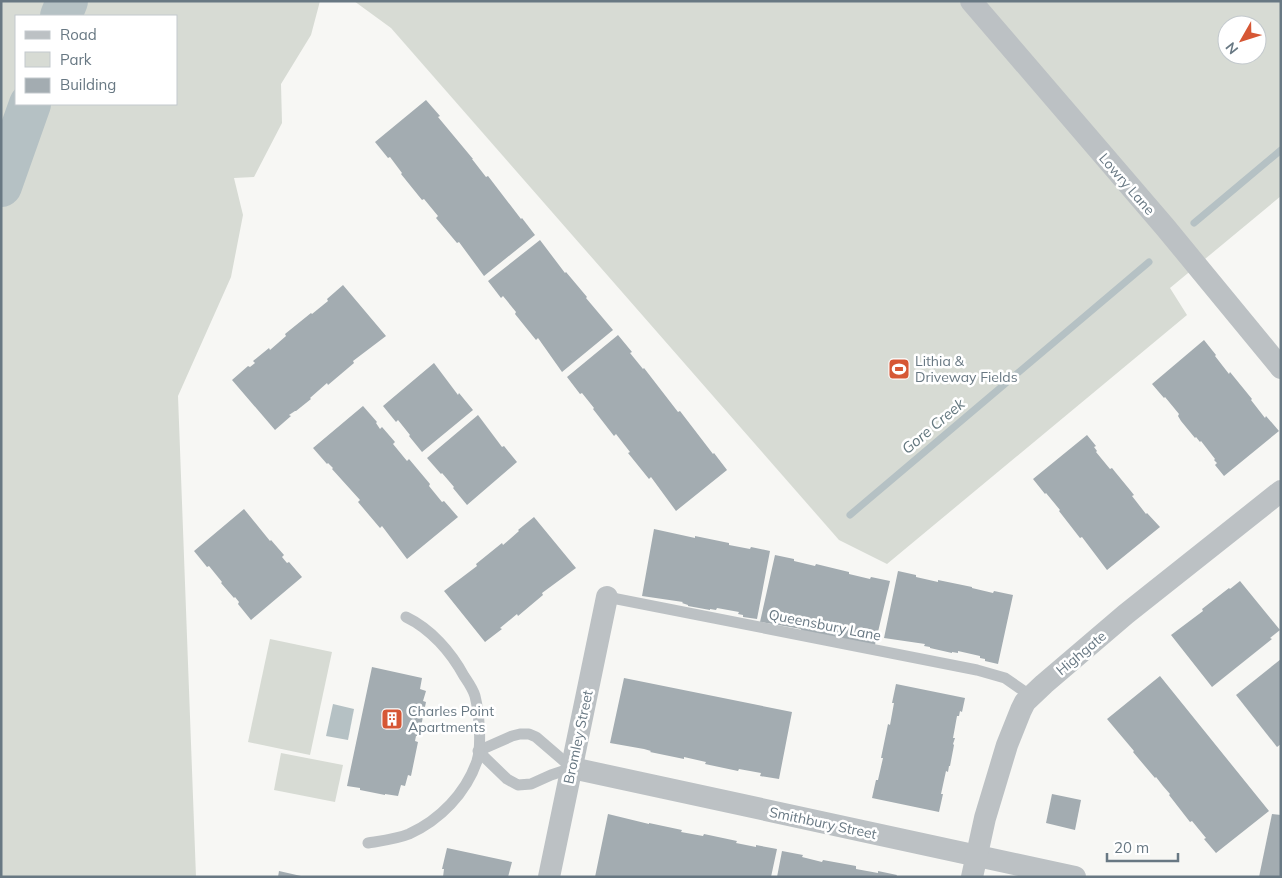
<svg xmlns="http://www.w3.org/2000/svg" width="1282" height="878" viewBox="0 0 1282 878" font-family="Mulish,sans-serif">
  <style>
    .green { fill: #d7dbd4; fill-rule: evenodd }
    .water { fill: #b5c1c4 }
    .lines { fill: none; stroke-linecap: round; stroke-linejoin: round }
    .stream { stroke: #b5c1c4; stroke-width: 7 }
    .river { stroke: #b5c1c4; stroke-width: 42 }
    .building { fill: #a3acb1 }
    .service { stroke: #bcc1c4; stroke-width: 11 }
    .minor { stroke: #bcc1c4; stroke-width: 22 }
    .labels { text-anchor: middle; dominant-baseline: central; stroke-width: 5; stroke-linejoin: round; paint-order: stroke }
    .street-label { font-size: 14px; fill: #687883; stroke: #fff }
    .poi-label { font-size: 14px; fill: #687883; stroke: #fff; text-anchor: start }
    .water-label { font-size: 15px; font-style: italic; fill: #64787f; stroke: #fff }
  </style>
  <rect width="100%" height="100%" fill="#f7f7f4"/>
  <g class="green">
    <path d="M1,1H320L311,35L281,84L282,123L254,177L234,178L243,215L231,277L178,396L196,877H1ZM176,16V104H16V16Z"/>
    <path d="M354,1H1281V196L1170,288L1187,315L887,564L839,540L391,28ZM1227,25H1257V55H1227Z"/>
    <path d="M270,639L332,652L310,755L248,742Z"/>
    <path d="M281,753L343,765L335,802L274,790Z"/>
  </g>
  <path class="water" d="M333,704L354,709L348,740L326,736Z"/>
  <g class="lines">
    <g class="stream">
      <path d="M1194,223L1281,150"/>
      <path d="M850,515L1149,262"/>
    </g>
    <g class="river">
      <path d="M61,16L67,1"/>
      <path d="M1,186L30,104"/>
    </g>
  </g>
  <g class="building">
    <path d="M426,100L440,116L438,117L473,159H472L486,177L488,176L521,219L522,218L535,235L484,276L459,242L457,243L436,218L438,216L424,199L422,200L401,174L402,173L390,157L388,158L375,142Z"/>
    <path d="M540,240L565,273L566,272L587,297L586,298L613,330L562,372L538,338L536,340L515,314L516,312L503,296L501,298L488,281Z"/>
    <path d="M343,285L386,336L353,361L354,363L328,385L327,383L310,398L311,399L296,411H295L289,415L291,416L275,430L232,380L248,366L250,367L255,363L253,361L269,348L270,350L286,336L285,334L311,313L312,314L328,301L327,299Z"/>
    <path d="M618,335L632,352L630,353L643,369L644,368L678,412L680,411L713,454L714,453L727,470L676,511L651,477L649,479L628,453L630,452L616,434L614,436L593,409L594,408L582,393L580,394L567,377Z"/>
    <path d="M1204,340L1216,355L1215,356L1229,374L1230,372L1252,399L1251,400L1265,418L1266,416L1279,431L1224,476L1215,465L1217,463L1214,460L1215,459L1201,441L1200,442L1196,437L1195,438L1181,421L1178,416L1179,414L1165,397L1164,398L1152,384Z"/>
    <path d="M434,363L458,395L459,393L473,410L422,452L409,436L410,435L398,420L396,422L383,406Z"/>
    <path d="M363,406L377,422L376,423L380,429L382,427L395,442L393,444L407,461L409,459L430,484L429,486L442,502L444,501L458,517L407,559L382,526L380,528L358,502L360,500L332,469L333,468L328,463L327,464L313,448Z"/>
    <path d="M478,415L502,447L504,446L517,462L467,505L453,488L454,487L442,473L441,474L427,458Z"/>
    <path d="M1087,435L1096,446L1094,447L1097,451L1096,452L1110,469L1112,468L1116,473L1130,490L1134,495L1132,496L1146,514L1147,513L1160,527L1107,570L1082,537L1080,538L1059,511L1060,510L1046,493L1045,494L1033,479Z"/>
    <path d="M244,509L270,541L271,540L284,555L282,557L287,563L289,562L302,577L251,620L238,604L239,602L235,597L234,598L221,583L222,582L209,566L207,567L194,551Z"/>
    <path d="M534,517L576,568L542,593L543,595L518,616L517,614L500,628L502,629L485,642L444,591L477,566L476,564L502,543L503,545L519,531L518,530Z"/>
    <path d="M654,529L695,538V536L729,543V545L750,549L751,547L770,551L757,619L743,617V615L738,614L739,612L717,608L716,610L710,609V610L688,606V605L682,603L683,602L642,596Z"/>
    <path d="M775,555L794,559V561L815,566L816,564L849,572V574L870,579L871,577L890,581L874,649L801,631V629L760,622Z"/>
    <path d="M898,571L916,575V577L938,582V580L972,587V588L993,593L994,591L1013,595L998,664L985,661V659L980,658V656L958,651V653L952,652V653L930,648V647L924,646L925,644L884,638Z"/>
    <path d="M1240,581L1280,630L1270,638L1272,639L1212,687L1171,635L1203,611L1202,609L1229,588L1230,589Z"/>
    <path d="M1281,659V744L1277,747L1236,695Z"/>
    <path d="M372,667L422,678L420,689L426,691L423,701L426,702L419,736H416L415,741L418,742L411,776L408,775L405,786L401,785L398,796L385,794V795L360,790V788L347,786Z"/>
    <path d="M1160,676L1269,811L1216,853L1204,839L1206,838L1192,821L1190,822L1169,795L1170,794L1163,786L1156,777L1155,778L1133,752L1134,751L1107,719Z"/>
    <path d="M624,678L792,712L779,779L760,776L761,773L739,769L738,771L705,764L706,762L684,757V759L650,752L651,751L644,749L610,743Z"/>
    <path d="M896,684L965,698L962,712L960,711L959,716H957L953,738H955L953,744L954,745L950,766H949L948,772L946,771L941,794H943L939,812L872,798L876,780H878L883,758H881L888,724L890,725L894,703H892Z"/>
    <path d="M1052,794L1081,800L1075,830L1046,823Z"/>
    <path d="M608,814L649,824V823L682,830L681,832L703,836L704,834L737,841L736,843L756,847V845L777,849L771,877H595Z"/>
    <path d="M1272,814L1281,815V877H1259Z"/>
    <path d="M447,848L512,862L508,877H443L444,869H442Z"/>
    <path d="M782,851L803,855L802,857L822,862L823,860L856,866V869L878,873V871L897,875L896,877H777Z"/>
    <path d="M279,871L301,876V877H278Z"/>
  </g>
  <g class="lines">
    <g class="service">
      <path d="M607,597L977,670L1005,678L1031,696"/>
      <path d="M520,734H529L536,737L572,768L551,775L531,784L518,785L507,779L478,751L512,736Z"/>
      <path d="M368,843C380,841 397,839 409,834C440,820 466,793 477,761C482,745 479,712 475,696C473,689 468,682 464,676C451,652 431,629 406,617"/>
    </g>
    <g class="minor">
      <path d="M971,1L1165,227L1281,368"/>
      <path d="M572,768L1075,877"/>
      <path d="M549,877L607,597"/>
      <path d="M972,877L985,818L1007,745L1021,710L1025,702L1044,684L1126,614L1281,491"/>
    </g>
  </g>
  <defs>
    <g id="stadium-square" transform="scale(1.125)"><rect x="-9" y="-9" width="18" height="18" rx="4" fill="#d65735" stroke="#fff"/><path d="M0-5a6.5 5 0 1 0 0 10a6.5 5 0 1 0 0-10ZM-3.5-1.8h7v3.6h-7Z" fill="#fff"/></g>
    <g id="building-square" transform="scale(1.125)"><rect x="-9" y="-9" width="18" height="18" rx="4" fill="#d65735" stroke="#fff"/><path d="M-4-6H4V6H1V3H-1V6H-4ZM-2.5-4.3h1.7v1.8h-1.7ZM.8-4.3h1.7v1.8H.8ZM-2.5-1h1.7V.8h-1.7ZM.8-1h1.7V.8H.8Z" fill="#fff"/></g>
  </defs>
  <g fill-rule="evenodd">
    <use href="#stadium-square" x="899" y="369"/>
    <use href="#building-square" x="392" y="719"/>
  </g>
  <g class="labels">
    <g class="street-label">
      <text transform="translate(1127 184) rotate(49)">Lowry Lane</text>
      <text transform="translate(825 625) rotate(11)">Queensbury Lane</text>
      <text transform="translate(1081 653) rotate(-40)">Highgate</text>
      <text transform="translate(578 737) rotate(-78)">Bromley Street</text>
      <text transform="translate(823 823) rotate(12)">Smithbury Street</text>
    </g>
    <g class="poi-label">
      <text x="915" y="361">Lithia &amp;<tspan x="915" dy="16">Driveway Fields</tspan></text>
      <text x="408" y="711">Charles Point<tspan x="408" dy="16">Apartments</tspan></text>
    </g>
    <g class="water-label">
      <text transform="translate(933 426) rotate(-40)">Gore Creek</text>
    </g>
  </g>
  <rect width="1282" height="878" fill="none" stroke="#687883" stroke-width="5"/>
  <rect x="15" y="15" width="162" height="90" fill="#ffffff" stroke="#c3c9cd"/>
  <rect x="25" y="31" width="25" height="8" fill="#bcc1c4" stroke="#c3c9cd"/>
  <text x="60" y="40" font-size="15" fill="#687883">Road</text>
  <rect x="25" y="52" width="25" height="15" fill="#d7dbd4" stroke="#c3c9cd"/>
  <text x="60" y="65" font-size="15" fill="#687883">Park</text>
  <rect x="25" y="78" width="25" height="15" fill="#a3acb1" stroke="#c3c9cd"/>
  <text x="60" y="90" font-size="15" fill="#687883">Building</text>
  <g transform="translate(1242 40) rotate(231)"><circle r="24" fill="#ffffff" stroke="#c3c9cd"/>
  <path d="M0-4L9 19L0 12L-9 19Z" fill="#d65735"/>
  <text y="-8" font-size="14" font-weight="bold" text-anchor="middle" fill="#687883">N</text>
  </g>
  <path d="M1107 853v8h71v-8" fill="none" stroke="#687883" stroke-width="2.5"/>
  <text x="1114" y="853" font-size="15" fill="#687883" stroke="#ffffff" stroke-width="4" paint-order="stroke">20 m</text>
</svg>
